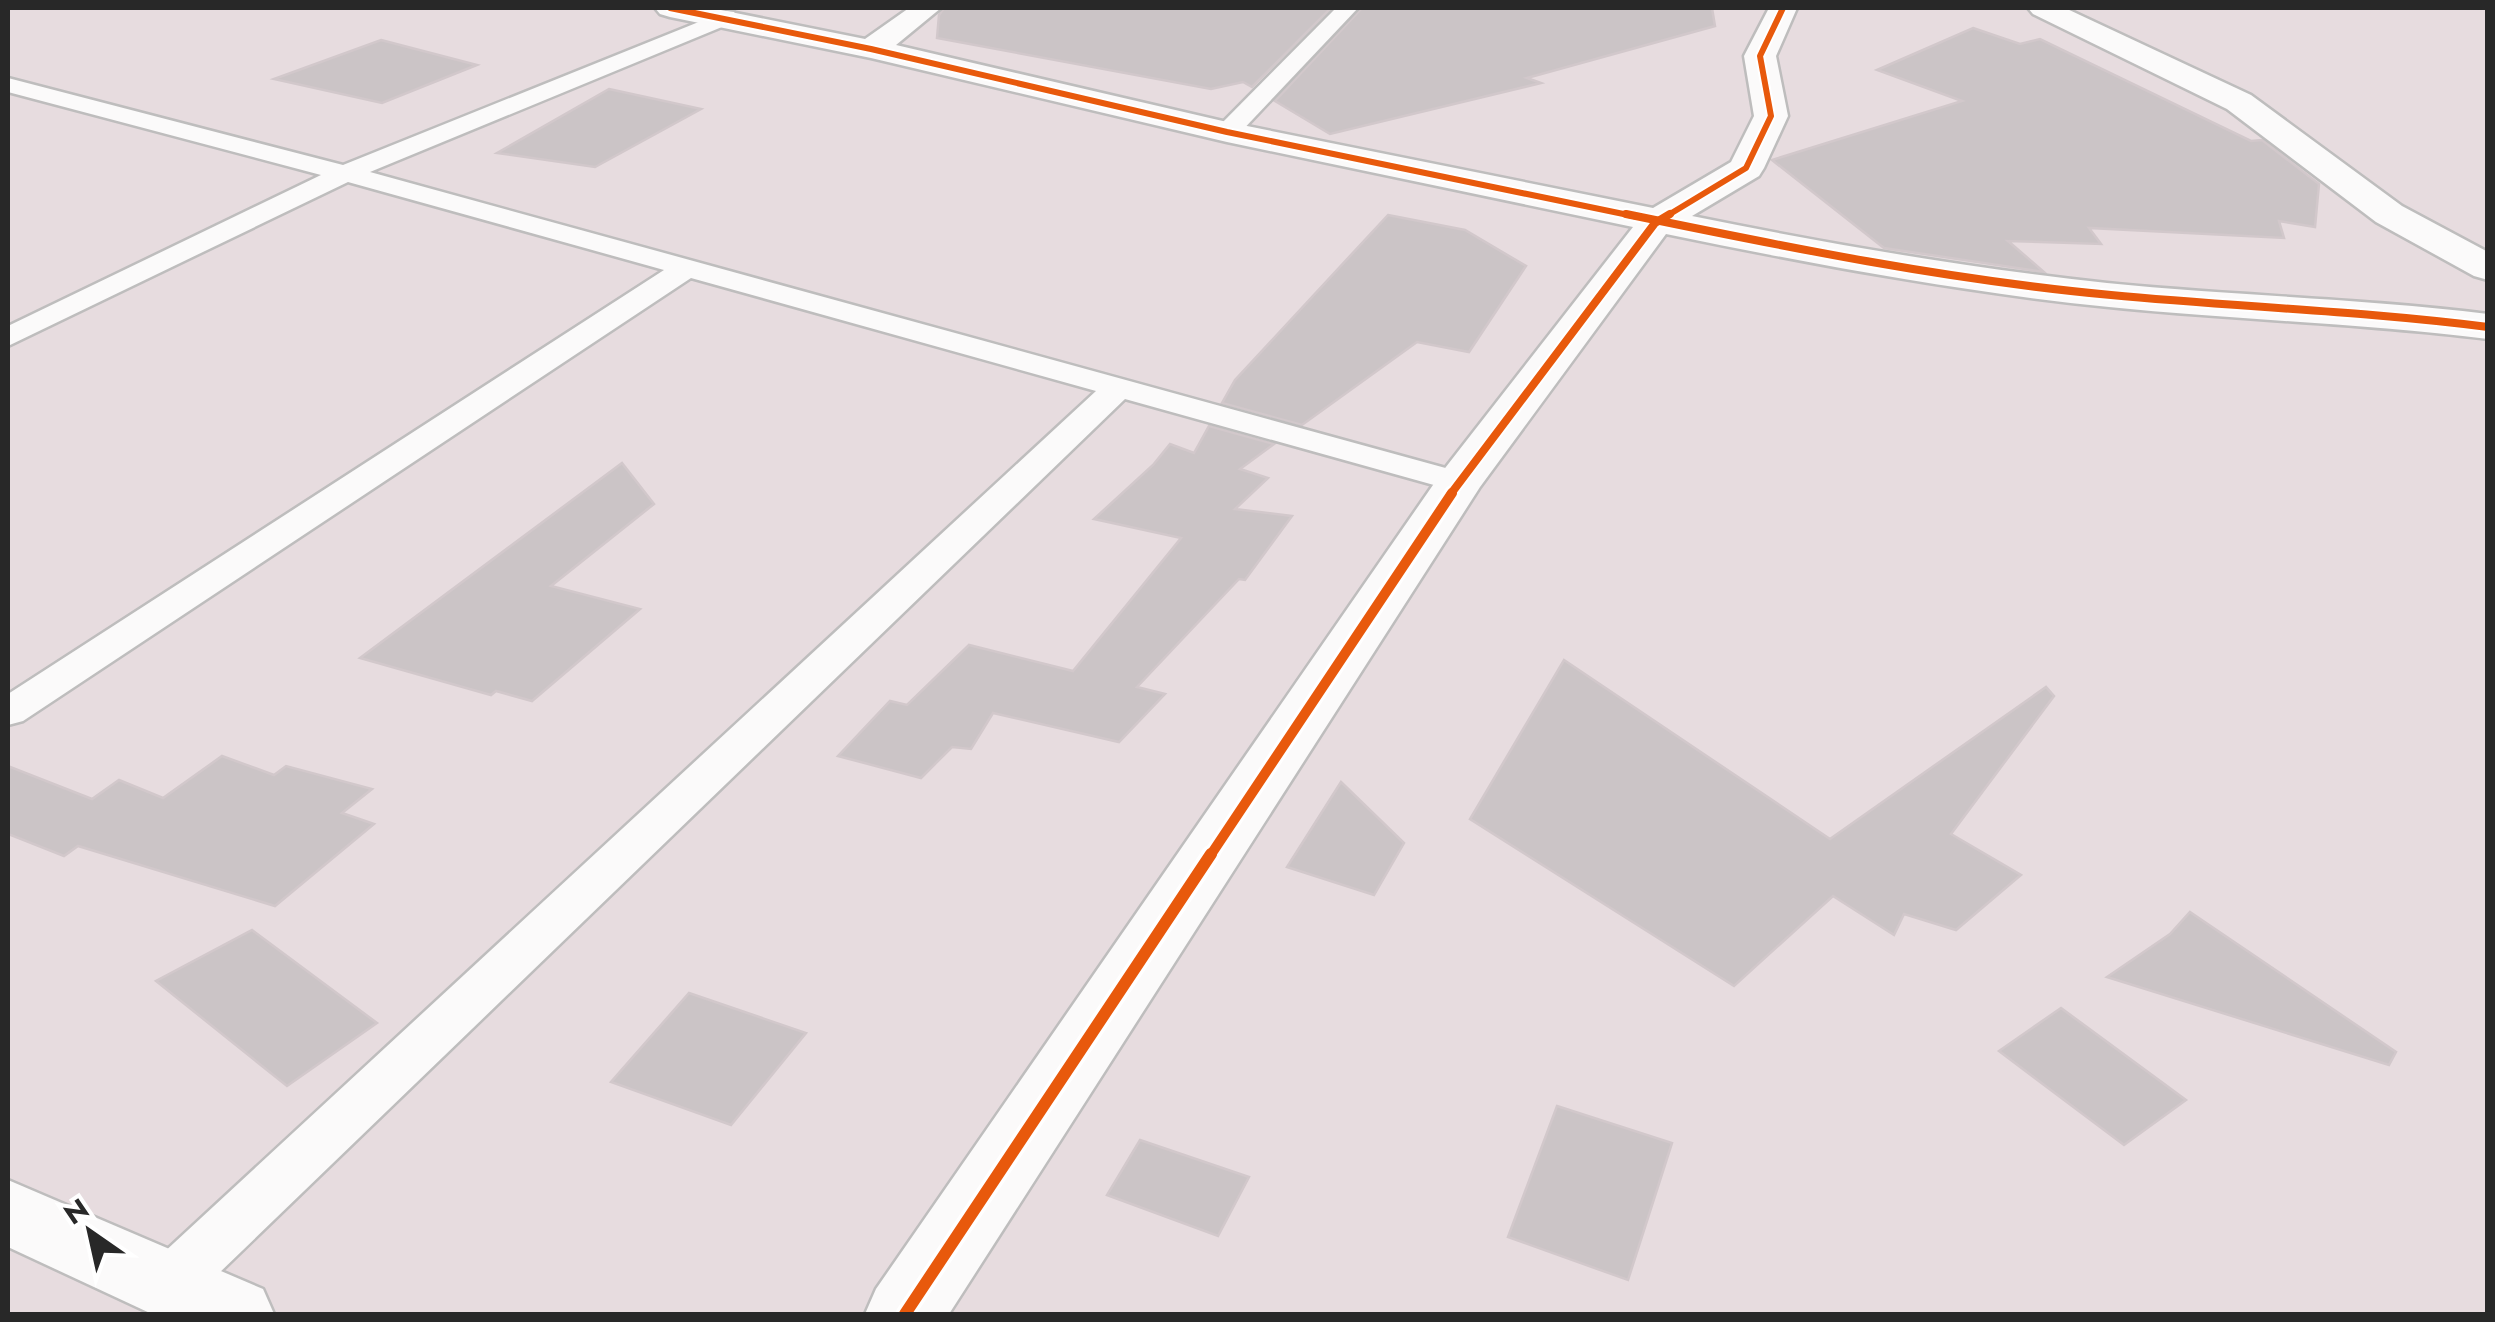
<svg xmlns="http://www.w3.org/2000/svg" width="2495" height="1322" viewBox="0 0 2495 1322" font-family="Jost,sans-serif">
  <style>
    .building { fill: #cbc4c6; stroke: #d2c8cb; stroke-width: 2.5 }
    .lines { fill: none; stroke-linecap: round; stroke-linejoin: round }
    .service-casing { stroke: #bebdbd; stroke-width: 5 }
    .minor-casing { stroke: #bebdbd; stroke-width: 5 }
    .service { fill: #fbfafa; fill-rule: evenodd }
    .minor { fill: #fbfafa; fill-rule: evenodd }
    .cycleway-far3-casing { stroke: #fff; stroke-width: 10 }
    .cycleway-far2-casing { stroke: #fff; stroke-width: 12 }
    .cycleway-far1-casing { stroke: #fff; stroke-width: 16 }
    .cycleway-casing { stroke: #fff; stroke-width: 19 }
    .cycleway-far3 { stroke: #e8590c; stroke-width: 6 }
    .cycleway-far2 { stroke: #e8590c; stroke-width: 8 }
    .cycleway-far1 { stroke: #e8590c; stroke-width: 10 }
    .cycleway { stroke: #e8590c; stroke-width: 12 }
  </style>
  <rect width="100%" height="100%" fill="#e7dcdf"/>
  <g class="building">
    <path d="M944,8H1331L1252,87L1243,82L1211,89L937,38L939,15Z"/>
    <path d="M1362,8H1712L1715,26L1527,78L1541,83L1330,134L1275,101Z"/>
    <path d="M1973,28L2020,44L2040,39L2251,141L2262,140L2319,184L2315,227L2279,221L2284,238L2089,228L2101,244L2008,241L2044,272L1884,248L1772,160L1962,101L1877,70Z"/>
    <path d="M381,40L477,65L382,103L274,79Z"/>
    <path d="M609,89L701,109L595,167L497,153Z"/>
    <path d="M1388,215L1465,230L1526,266L1469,352L1417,342L1302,425L1222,403L1235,380Z"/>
    <path d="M1209,426L1274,444L1240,469L1268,478L1235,509L1292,516L1245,580L1239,579L1137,687L1165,694L1119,742L993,713L971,749L952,747L921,778L838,756L890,701L907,705L969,645L1073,671L1181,538L1094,519L1153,465L1170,444L1194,453Z"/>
    <path d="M622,463L654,504L551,586L640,609L532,701L496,691L491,695L360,658Z"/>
    <path d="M1564,660L1830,839L2046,687L2054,696L1951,834L2021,875L1956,930L1904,914L1894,935L1833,896L1734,986L1470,819Z"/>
    <path d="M222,756L274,775L286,766L372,789L342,813L374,824L275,906L78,846L64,856L8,834V766L92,799L119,780L163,798Z"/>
    <path d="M1341,782L1404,843L1374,895L1287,867Z"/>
    <path d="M2190,912L2396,1052L2389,1065L2107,977L2170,934Z"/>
    <path d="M252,930L377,1023L287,1086L156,981Z"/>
    <path d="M689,993L806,1033L731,1125L611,1082Z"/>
    <path d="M2061,1008L2186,1100L2124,1145L1999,1051Z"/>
    <path d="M1557,1106L1672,1143L1628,1280L1508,1237Z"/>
    <path d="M1140,1140L1249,1177L1218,1236L1107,1195Z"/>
  </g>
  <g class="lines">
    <g class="service-casing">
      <g id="service">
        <path d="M1336,8H1358L1236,137H1218L1215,132L1218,127Z"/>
        <path d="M726,11L734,12L737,17L734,22L370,172L1471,475L1476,482L1471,489L1459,492L1125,399L188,1303L168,1310L148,1303L139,1285L148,1267L1096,391L691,278L23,721L8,725V694L664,270L348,182L8,346V326L321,175L8,92V78L343,165Z"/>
      </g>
    </g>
    <g class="minor-casing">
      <g id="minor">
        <path d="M655,8H711L865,39L909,8H941L896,45L1227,122L1653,208L1731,162L1754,116L1744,56L1769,8H1797L1776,56L1788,116L1764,168L1759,176L1692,216C1829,244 1968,268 2107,283C2234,296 2361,298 2488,314V339C2361,323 2235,320 2109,307C1960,292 1812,264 1666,234L1480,487L949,1314H865L876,1289L1442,472L1633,227L1227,142L871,58L670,17L660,14Z"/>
        <path d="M2028,8H2065L2251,95L2402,206L2488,252V280L2474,276L2376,222L2227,109L2033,14Z"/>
        <path d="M8,1180L263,1289L274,1314H152L8,1247Z"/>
      </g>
    </g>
    <use href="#service" class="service"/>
    <use href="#minor" class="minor"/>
    <g class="cycleway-far3-casing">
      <g id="cycleway-far3">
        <path d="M670,8L871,49L1227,132L1638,217"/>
        <path d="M1665,217L1746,168L1771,116L1760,56L1783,8"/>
      </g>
    </g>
    <g class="cycleway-far2-casing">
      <g id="cycleway-far2">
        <path d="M1626,214C1786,247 1948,280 2111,295C2237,307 2363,311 2488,327"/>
        <path d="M1450,495L1655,223L1670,214"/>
      </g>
    </g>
    <g class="cycleway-far1-casing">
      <path id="cycleway-far1" d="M1210,856L1452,493"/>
    </g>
    <g class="cycleway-casing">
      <path id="cycleway" d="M905,1314L1211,854"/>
    </g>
    <use href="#cycleway-far3" class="cycleway-far3"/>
    <use href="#cycleway-far2" class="cycleway-far2"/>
    <use href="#cycleway-far1" class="cycleway-far1"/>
    <use href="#cycleway" class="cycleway"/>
  </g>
  <rect width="2495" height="1322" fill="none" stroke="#282828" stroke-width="20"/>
  <g transform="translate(90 1232) rotate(326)" stroke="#ffffff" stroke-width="8" paint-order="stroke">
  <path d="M0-8L18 38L0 25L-18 38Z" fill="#282828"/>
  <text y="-15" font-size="28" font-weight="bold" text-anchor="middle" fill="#282828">N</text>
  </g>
</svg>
